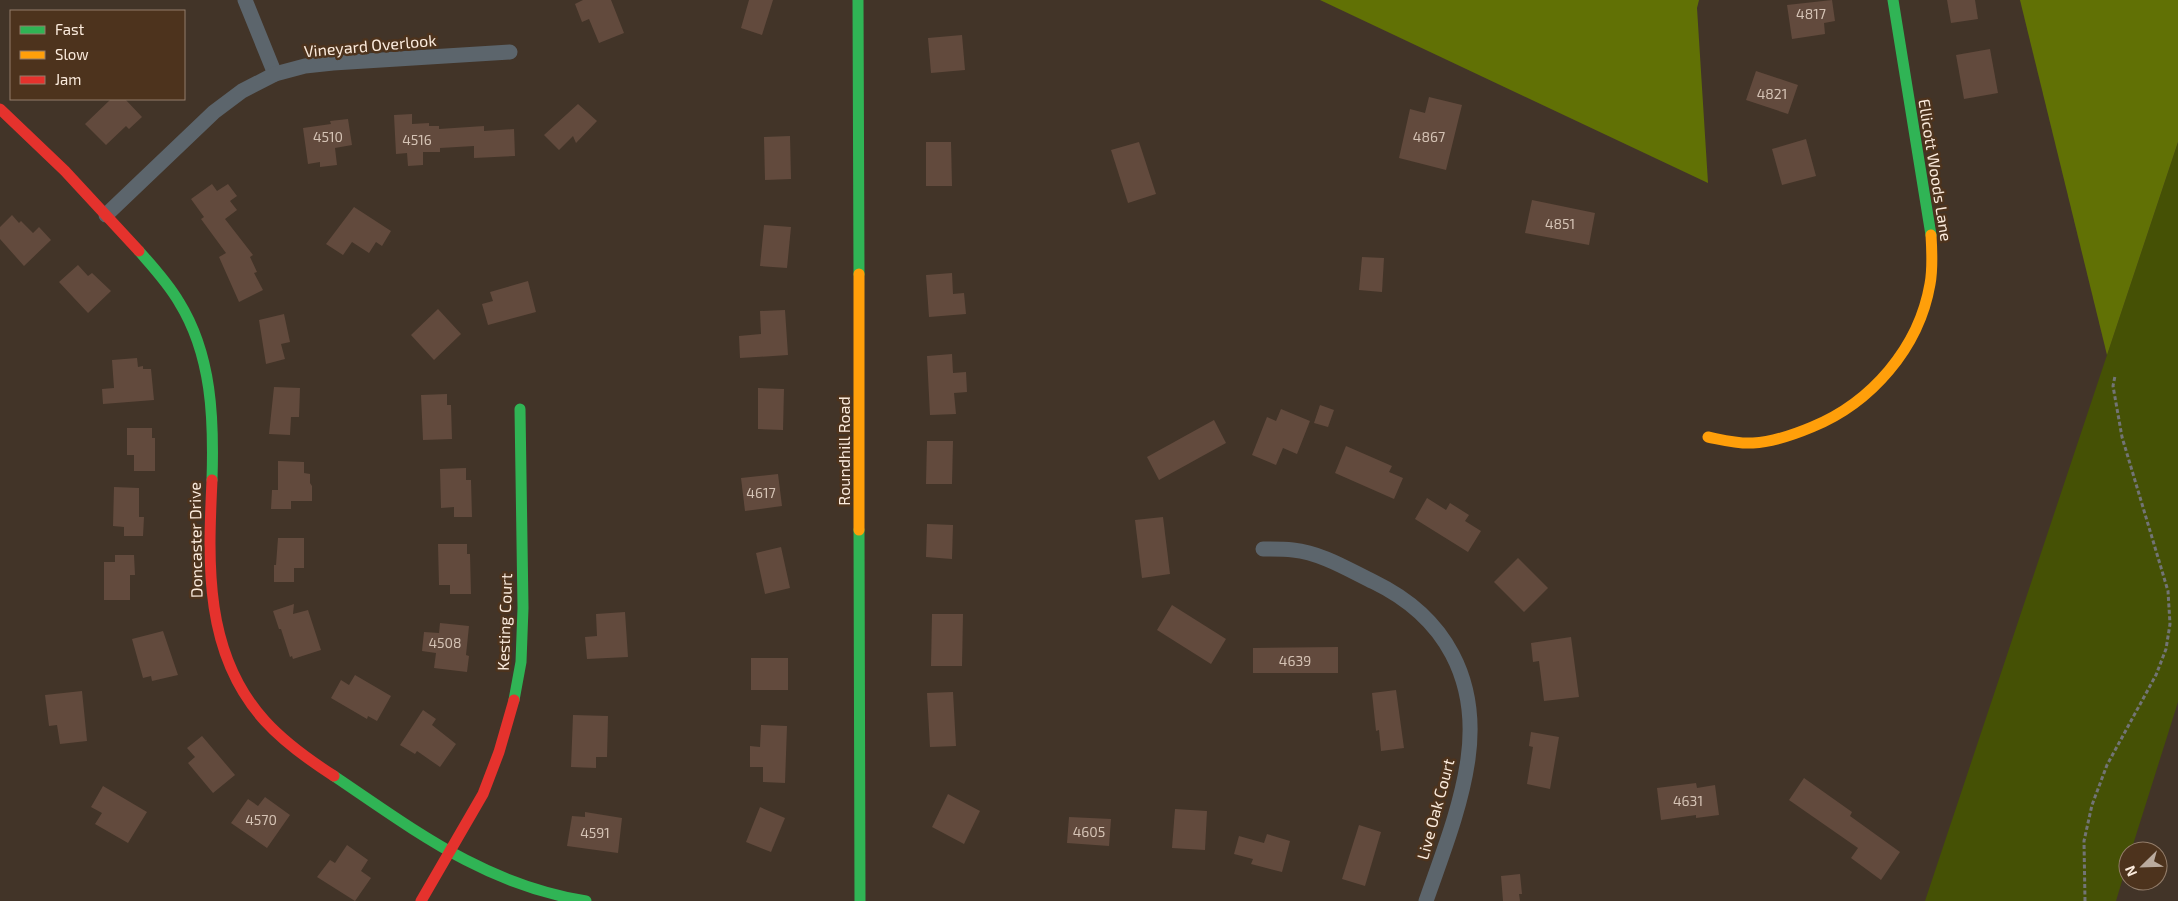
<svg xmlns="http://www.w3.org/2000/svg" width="2178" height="901" viewBox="0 0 2178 901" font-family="'Exo 2',sans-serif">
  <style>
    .green { fill: #455105 }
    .forest { fill: #617105 }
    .building { fill: #624a3d }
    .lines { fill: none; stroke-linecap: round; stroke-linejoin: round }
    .path { stroke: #727475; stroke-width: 3; stroke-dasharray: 4 2.5; stroke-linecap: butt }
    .street { stroke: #5c656c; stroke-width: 15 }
    .fast { stroke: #30b455; stroke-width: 11 }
    .slow { stroke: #ff9f0a; stroke-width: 11 }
    .jam { stroke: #e5322d; stroke-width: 11 }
    .labels { text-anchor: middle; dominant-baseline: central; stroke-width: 5; stroke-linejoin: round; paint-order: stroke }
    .number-label { font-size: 14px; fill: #d5c3b5 }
    .street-label { font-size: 16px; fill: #fbebdd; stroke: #4d331d }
  </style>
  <rect width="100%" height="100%" fill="#423428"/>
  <path class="green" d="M2178,142V702L2131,851H2128V861L2116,901H1925Z"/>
  <g class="forest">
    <path d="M1320,0H1699L1697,8L1708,183Z"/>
    <path d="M2020,0H2178V142L2107,355Z"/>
  </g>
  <g class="building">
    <path d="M583,0H611L624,33L599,43L589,19L582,22L575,4Z"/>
    <path d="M749,0H773L762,35L741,28Z"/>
    <path d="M1832,0L1835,21L1824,23L1825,34L1792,39L1787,5Z"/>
    <path d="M1947,0H1975L1978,19L1951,23Z"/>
    <path d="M962,35L965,70L931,73L928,38Z"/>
    <path d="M1990,49L1998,93L1964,99L1956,55Z"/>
    <path d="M1756,71L1798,85L1788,114L1746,100Z"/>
    <path d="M1429,97L1462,105L1446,170L1399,158L1410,109L1425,113Z"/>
    <path d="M111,99H125L142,117L129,129L126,126L106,145L85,124Z"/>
    <path d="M578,104L597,121L576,143L573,136L559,150L544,135Z"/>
    <path d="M412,114V124L429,123V126H439V129L484,126V131L514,129L515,156L474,158V146L440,148V152H423V165L408,166L407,153L396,154L394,115Z"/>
    <path d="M348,119L352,145L335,148L337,165L320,167V162L308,164L303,128L331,124L330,121Z"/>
    <path d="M790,136L791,179L765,180L764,137Z"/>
    <path d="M1806,139L1816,176L1782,185L1772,149Z"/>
    <path d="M926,142H951L952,186H926Z"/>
    <path d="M1139,142L1156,194L1128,203L1111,150Z"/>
    <path d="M212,184L217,191L228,184L237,196L230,201L237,210L225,219L253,255L250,257L257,272L254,273L263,290L239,302L219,257L226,253L201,219L204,217L191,199Z"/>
    <path d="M1532,200L1595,213L1589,245L1525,233Z"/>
    <path d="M354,207L391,231L382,246L376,242L369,253L352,242L343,255L326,244Z"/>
    <path d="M12,215L19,223L21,221L33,233L39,227L51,240L24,266L0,239V227Z"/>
    <path d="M764,225L791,227L787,268L760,266Z"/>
    <path d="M1362,257L1384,258L1382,292L1359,290Z"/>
    <path d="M78,265L88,276L92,273L111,291L88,313L59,282Z"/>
    <path d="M952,273L953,294L964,293L966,314L929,317L926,275Z"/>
    <path d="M528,281L536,312L488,325L482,304L493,301L490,292Z"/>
    <path d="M438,309L461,334L434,360L411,335Z"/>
    <path d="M785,310L788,355L740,358L739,336L761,334L760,311Z"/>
    <path d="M284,314L290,342L281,344L285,359L266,364L259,320Z"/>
    <path d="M952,354L953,373L966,372L967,392L954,393L956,414L930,415L927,356Z"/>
    <path d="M137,358L138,367L143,366V369H151L154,400L103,404L102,389L114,388L112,360Z"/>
    <path d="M274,387L300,388L299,417H291L290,435L269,434Z"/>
    <path d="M758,388L784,389L783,430L758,429Z"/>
    <path d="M447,394V405H451L452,439L423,440L421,395Z"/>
    <path d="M1320,405L1334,410L1328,427L1314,423Z"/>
    <path d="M1281,409L1310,421L1297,454L1283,448L1276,465L1252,455L1267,417L1276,421Z"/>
    <path d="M1214,420L1226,443L1159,480L1147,457Z"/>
    <path d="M127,428H152V438H155V471H134V455H127Z"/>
    <path d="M927,441H953L952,484H926Z"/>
    <path d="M1346,446L1392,466L1389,472L1403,478L1394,499L1335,473Z"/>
    <path d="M278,461L304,462V473L310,474V483L312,486V501H291V509H271L272,490H278Z"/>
    <path d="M466,468V480H471L472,517H454V507L441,508L440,469Z"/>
    <path d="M778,474L782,506L745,511L741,478Z"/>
    <path d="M114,487L139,488V517H144L143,536H124V527L113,526Z"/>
    <path d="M1427,498L1446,510L1450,503L1469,515L1465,521L1481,531L1468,552L1415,519Z"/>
    <path d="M1163,517L1170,574L1142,578L1135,520Z"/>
    <path d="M927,524L953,525L952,559L926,557Z"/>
    <path d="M278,538H304V568H294V582H274V565H276Z"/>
    <path d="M438,544H467V554H470L471,594H450V585H439Z"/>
    <path d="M781,547L790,588L765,594L756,553Z"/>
    <path d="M115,555H134L135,575H130V600H104V562H115Z"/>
    <path d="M1518,558L1548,588L1524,612L1494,582Z"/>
    <path d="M294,604L293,614L308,610L321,650L293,659L292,656L290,657L281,629H279L273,611Z"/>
    <path d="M1172,605L1226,639L1211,664L1157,630Z"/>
    <path d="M625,612L628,657L587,659L585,637L597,636L596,614Z"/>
    <path d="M932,614H963L962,666H931Z"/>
    <path d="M440,623L469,626L466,655L469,656L467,672L434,668L436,653L422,651L424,632L439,633Z"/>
    <path d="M163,631L178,675L152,681L151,676L143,678L132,639Z"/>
    <path d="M1571,637L1579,697L1544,701L1539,661L1533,662L1531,643Z"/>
    <path d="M1338,647V673H1253V648Z"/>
    <rect x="751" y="658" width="37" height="32"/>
    <path d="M355,675L391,696L377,721L368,716L367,719L331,698L341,680L349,685Z"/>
    <path d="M1396,690L1404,748L1381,751L1379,730L1376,731L1372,693Z"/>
    <path d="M82,691L87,741L60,744L57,725L49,726L45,695Z"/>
    <path d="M953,692L956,746L930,747L927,693Z"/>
    <path d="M423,710L436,719L432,725L456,744L440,767L417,751L415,754L400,745Z"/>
    <path d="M573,715L608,716L607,757H596V768L571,767Z"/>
    <path d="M761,725L787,726L785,783L763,782V767H750V746L760,747Z"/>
    <path d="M1531,732L1559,737L1550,789L1527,784L1533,747L1529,746Z"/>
    <path d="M202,736L235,775L213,793L188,763L195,757L187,748Z"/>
    <path d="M1804,778L1852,812L1850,816L1900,852L1881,880L1851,858L1858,848L1789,800Z"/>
    <path d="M1696,783L1697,788L1715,785L1719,815L1696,818V815L1661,820L1657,788Z"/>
    <path d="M103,786L147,812L128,843L95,824L102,813L91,807Z"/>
    <path d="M948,794L980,811L964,844L932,827Z"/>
    <path d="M265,797L290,815L267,848L231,823L248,799L258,806Z"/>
    <path d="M760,807L785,818L771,852L746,842Z"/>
    <path d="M1175,809L1207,811L1205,850L1172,848Z"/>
    <path d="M585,812L622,818L618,853L567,846L572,816L585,817Z"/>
    <path d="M1069,817L1111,819L1109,846L1067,843Z"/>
    <path d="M1359,825L1381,832L1365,886L1342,879Z"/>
    <path d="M1267,834L1290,841L1282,872L1251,864L1253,859L1234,854L1239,836L1264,843Z"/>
    <path d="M347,845L368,860L361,871L371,878L355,901L317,877L330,860L335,863Z"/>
    <path d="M1520,874L1522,894H1519L1520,901H1503L1501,876Z"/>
  </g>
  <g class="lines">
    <path class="path" d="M2085,901L2084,841L2092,805L2107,765L2156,675L2166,649L2170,624L2168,591L2122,437L2113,386L2115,376"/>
    <g class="street">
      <path d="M245,0L275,74"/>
      <path d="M106,215L214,112L242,91L275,74L305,66L333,63L510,52"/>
      <path d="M1263,549C1273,549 1283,549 1293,550C1322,553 1349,570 1374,582C1446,617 1479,680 1468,759C1461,808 1442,855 1426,901"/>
    </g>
    <g class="fast">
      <path d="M858,0L859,274"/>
      <path d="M1893,0L1931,235"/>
      <path d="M139,251C153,267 168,283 179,302C212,355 214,419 212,480"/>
      <path d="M859,530L860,901"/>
      <path d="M514,700L521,662L523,608L520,409"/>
      <path d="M334,776C417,832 484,884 586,901"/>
    </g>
    <g class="slow">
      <path d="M859,274V530"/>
      <path d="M1708,437C1723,440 1738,444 1753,443C1773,442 1793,435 1812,427C1871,403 1919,348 1930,284C1933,268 1932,251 1931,235"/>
    </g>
    <g class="jam">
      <path d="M0,109L65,171L139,251"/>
      <path d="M212,480C208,565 204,654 265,721C285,743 309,760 334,776"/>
      <path d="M421,901L483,794L499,752L514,700"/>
    </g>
  </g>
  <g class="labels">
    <g class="number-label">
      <text x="1811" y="13">4817</text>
      <text x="1772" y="93">4821</text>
      <text x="328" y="136">4510</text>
      <text x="1429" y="136">4867</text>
      <text x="417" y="139">4516</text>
      <text x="1560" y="223">4851</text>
      <text x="761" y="492">4617</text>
      <text x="445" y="642">4508</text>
      <text x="1295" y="660">4639</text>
      <text x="1688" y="800">4631</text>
      <text x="261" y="819">4570</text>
      <text x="1089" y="831">4605</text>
      <text x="595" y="832">4591</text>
    </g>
    <g class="street-label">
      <text transform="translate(370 45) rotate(-5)">Vineyard Overlook</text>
      <text transform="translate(1936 170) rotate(81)">Ellicott Woods Lane</text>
      <text transform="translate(843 451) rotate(-90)">Roundhill Road</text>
      <text transform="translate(195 540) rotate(-91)">Doncaster Drive</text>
      <text transform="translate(504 622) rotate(-88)">Kesting Court</text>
      <text transform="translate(1435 809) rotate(-75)">Live Oak Court</text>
    </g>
  </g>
  <rect x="10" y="10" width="175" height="90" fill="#4d331d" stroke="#937d6a"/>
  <rect x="20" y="26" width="25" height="8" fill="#30b455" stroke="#937d6a"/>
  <text x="55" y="35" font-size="15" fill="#fbebdd">Fast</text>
  <rect x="20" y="51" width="25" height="8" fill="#ff9f0a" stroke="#937d6a"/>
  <text x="55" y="60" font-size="15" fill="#fbebdd">Slow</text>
  <rect x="20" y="76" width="25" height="8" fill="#e5322d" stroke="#937d6a"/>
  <text x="55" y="85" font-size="15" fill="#fbebdd">Jam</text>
  <g transform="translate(2143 866) rotate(247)"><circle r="24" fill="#4d331d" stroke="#937d6a"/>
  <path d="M0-4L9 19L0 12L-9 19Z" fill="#baab9e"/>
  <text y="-8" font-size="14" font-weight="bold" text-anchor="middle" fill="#fbebdd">N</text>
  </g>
</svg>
